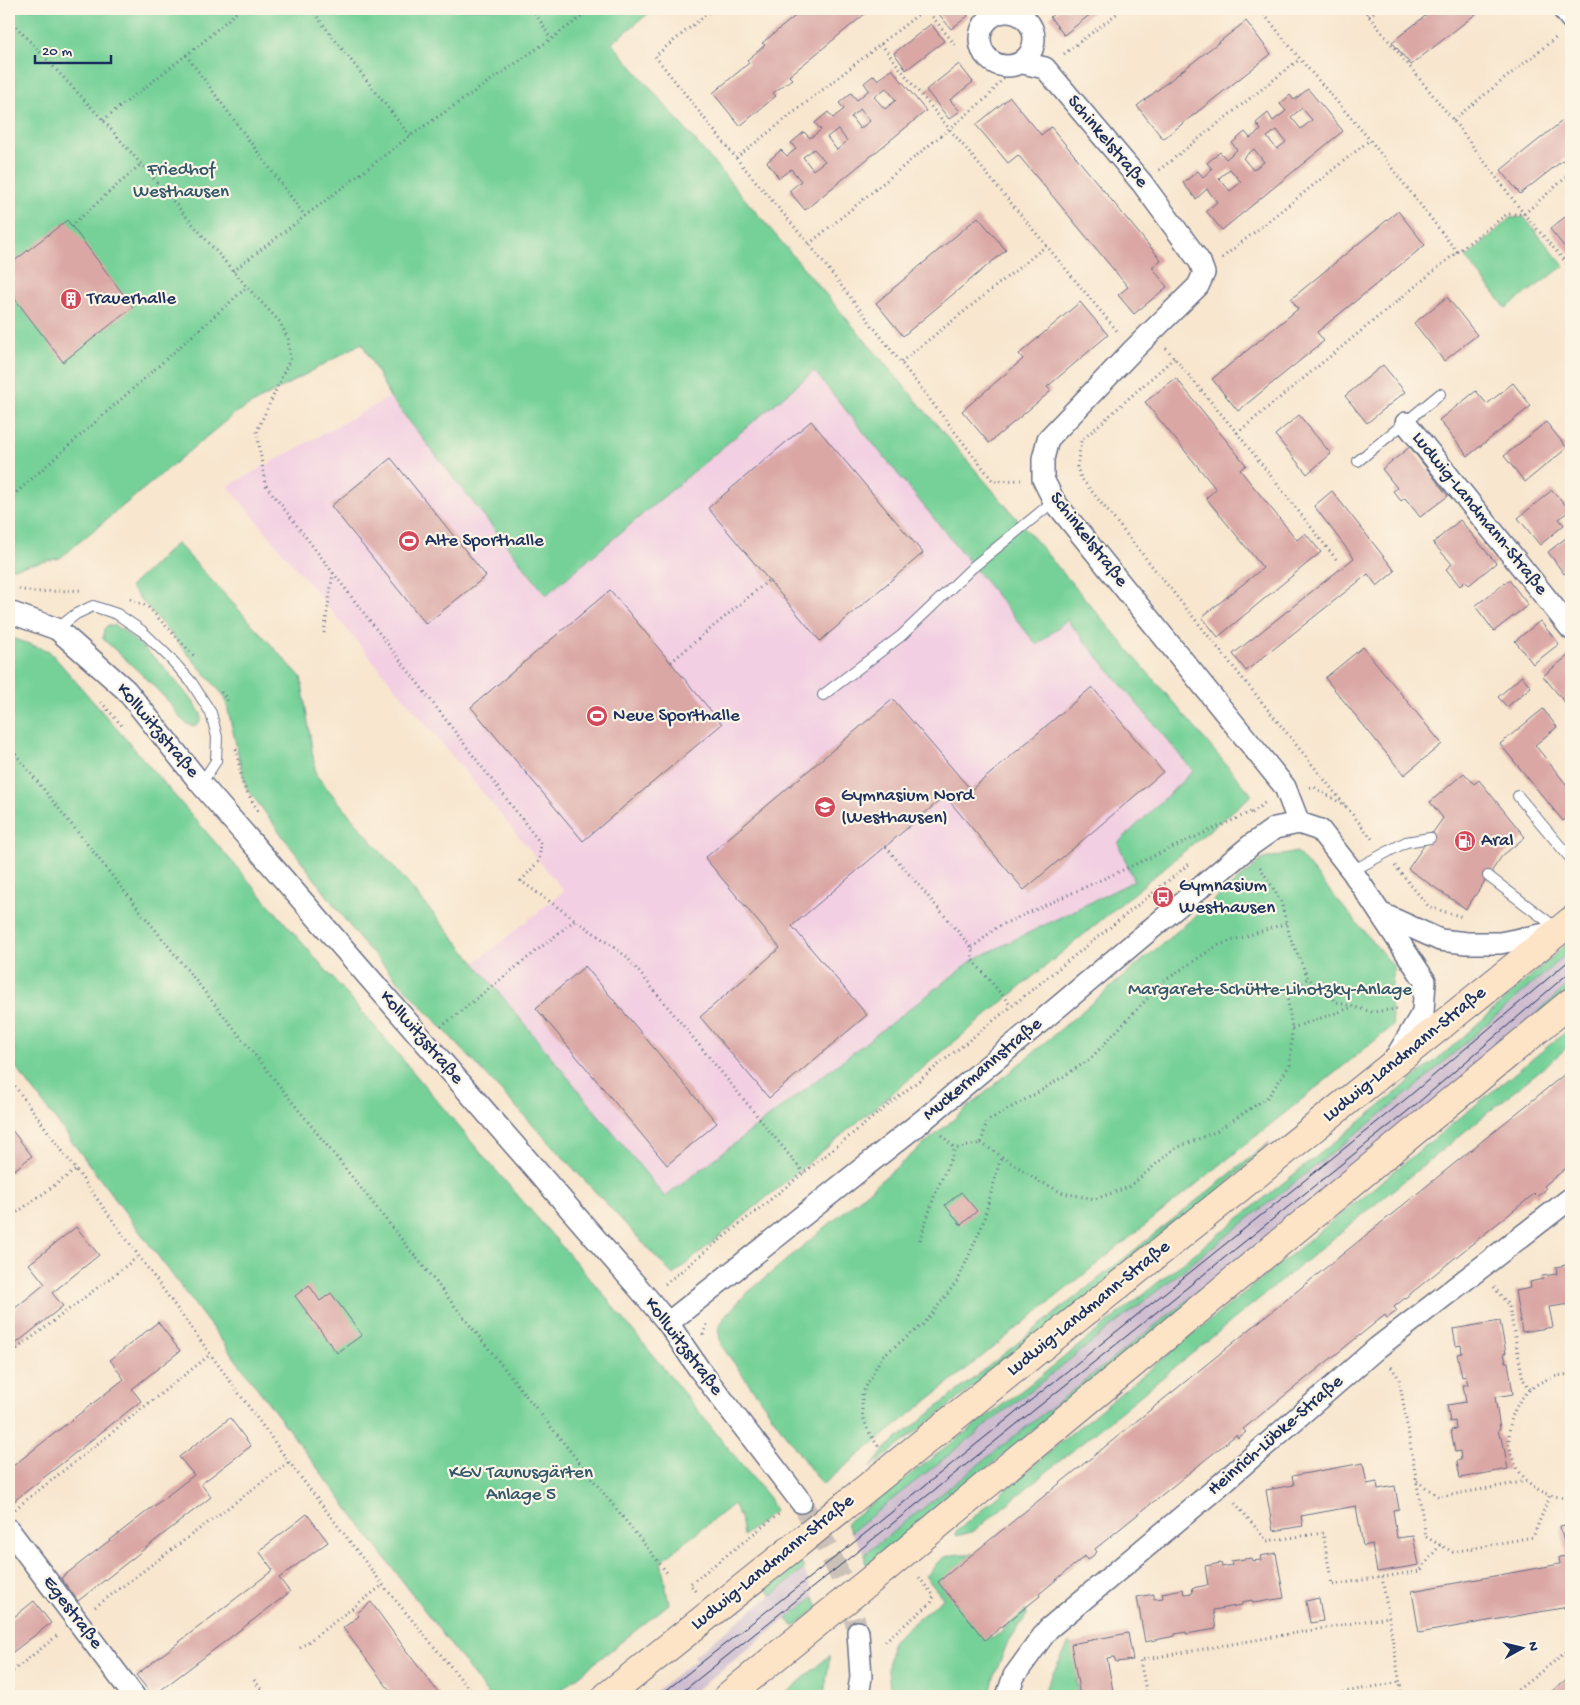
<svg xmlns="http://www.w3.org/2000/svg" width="1580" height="1705" viewBox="0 0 1580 1705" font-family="'Gochi Hand',sans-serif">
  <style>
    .built { fill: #f2cfe2 }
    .industrial { fill: #cfbdd0 }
    .green { fill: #76d198; stroke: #48807b }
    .building { fill: #daa7a5; fill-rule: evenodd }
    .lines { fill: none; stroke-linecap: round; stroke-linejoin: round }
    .minor-tunnel { stroke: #ccc1b8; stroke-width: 21; stroke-dasharray: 21 11; stroke-linecap: butt }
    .service-casing { stroke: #686f86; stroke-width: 12 }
    .minor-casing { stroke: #686f86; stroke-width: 24 }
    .secondary-casing { stroke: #686f86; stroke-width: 30 }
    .path { stroke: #686f86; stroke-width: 3; stroke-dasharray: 1 4; stroke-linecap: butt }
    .service { stroke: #fff; stroke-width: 10 }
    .minor { stroke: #fff; stroke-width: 21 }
    .secondary { stroke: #fee4c6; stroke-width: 28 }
    .tram { stroke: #1b2f5e; stroke-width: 1 }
    .secondary-bridge-casing { stroke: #686f86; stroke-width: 30; stroke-linecap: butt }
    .secondary-bridge { stroke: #fee4c6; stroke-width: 28 }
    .labels { text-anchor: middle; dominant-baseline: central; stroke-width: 4.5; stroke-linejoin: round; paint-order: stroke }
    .street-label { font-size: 19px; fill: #1b2f5e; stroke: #fcf5e5 }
    .park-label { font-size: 19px; fill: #32586c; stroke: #fcf5e5 }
    .poi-label { font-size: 19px; fill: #1b2f5e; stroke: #fcf5e5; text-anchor: start }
  </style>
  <rect width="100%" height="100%" fill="#fcf5e5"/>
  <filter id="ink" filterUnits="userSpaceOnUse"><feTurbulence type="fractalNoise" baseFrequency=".02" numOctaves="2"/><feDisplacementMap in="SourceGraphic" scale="10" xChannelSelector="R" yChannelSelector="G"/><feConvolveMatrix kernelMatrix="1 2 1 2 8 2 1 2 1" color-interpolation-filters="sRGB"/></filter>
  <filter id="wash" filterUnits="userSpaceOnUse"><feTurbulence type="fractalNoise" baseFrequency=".0096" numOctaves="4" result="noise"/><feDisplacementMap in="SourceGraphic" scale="20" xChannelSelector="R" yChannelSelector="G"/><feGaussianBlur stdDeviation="1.12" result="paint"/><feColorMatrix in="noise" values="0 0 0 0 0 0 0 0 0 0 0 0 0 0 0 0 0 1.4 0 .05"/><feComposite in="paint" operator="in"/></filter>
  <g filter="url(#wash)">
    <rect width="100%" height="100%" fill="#f8e6cf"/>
    <path class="built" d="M814,371L1038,645L1067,620L1193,772L1118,843L1135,881L973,960L665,1198L475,963L564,891L228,486L390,397L546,595Z"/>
    <g class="industrial">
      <path d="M1571,950V983L1448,1091L1213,1280L865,1554L851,1532L1413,1089Z"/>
      <path d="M804,1569L814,1597L787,1619L688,1696H650L696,1659L694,1656Z"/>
    </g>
    <g class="green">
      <path d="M9,9H654L612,43L1252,795L673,1275L361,941L246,787L225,697L130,587L177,543L301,677L316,775L475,963L665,1197L973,960L1134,881L1118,843L1193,771L1067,620L1037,645L814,371L546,595L390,397L362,343L234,414L60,558L9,569Z"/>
      <path d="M1524,217L1564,266L1506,308L1466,258L1510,218Z"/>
      <path d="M108,625L115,626L124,631L162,665L195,704L201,714V721L195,726C182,726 176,710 168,701C148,679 125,659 103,639L104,629Z"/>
      <path d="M9,637L49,651L58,661L383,1036L480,1152L599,1289L769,1498L775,1511L743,1536L740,1517L733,1504L661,1561L669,1604L553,1696H489L9,1058Z"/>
      <path d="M1297,852L1394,967L1390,1002L1393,1026L822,1485L721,1345L718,1329L726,1315L746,1294L1263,859Z"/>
      <path d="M1571,940V950L1413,1089L851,1532L846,1523L1038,1378L1376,1109L1453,1046Z"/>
      <path d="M1571,983V990L1448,1097L1052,1414L893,1547L871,1563L865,1564V1554L1213,1280L1448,1091Z"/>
      <path d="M1568,1030L1571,1031V1043L1560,1054L980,1526L974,1531L957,1536L955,1534L957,1531L1074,1431Z"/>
      <path d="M1270,1142L1210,1201L870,1468L886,1448Z"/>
      <path d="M977,1553L947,1585L992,1639L1026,1610L1027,1615L1007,1644L995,1674L989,1696H895L890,1688L888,1671L889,1658L893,1640L943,1598L925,1576C931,1572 934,1566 939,1561C948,1552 965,1555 977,1553Z"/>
      <path d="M800,1559L804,1569L772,1595L766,1588Z"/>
      <path d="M814,1597L818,1608L794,1627L787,1619Z"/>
      <path d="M1069,1643L1077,1649L1082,1678L1076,1679L1079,1696H1041Z"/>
      <path d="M830,1655L824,1696H783Z"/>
    </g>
    <g id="blocks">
      <g class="building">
        <path d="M804,9H871L789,76L792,79L773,93L776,96L740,126L713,93L749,63L747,60L765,45L762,43Z"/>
        <path d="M935,9H963L968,16L951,29Z"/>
        <path d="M1060,9H1097L1064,35L1050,17Z"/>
        <path d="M1434,9H1482L1411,65L1392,42Z"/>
        <path d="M1246,21L1271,54L1163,139L1137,106Z"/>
        <path d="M931,24L944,41L906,70L894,53Z"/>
        <path d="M959,64L973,82L950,100L960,111L949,119L926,90Z"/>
        <path d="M892,69L926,111L805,210L789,191L801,181L791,169L779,178L767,162L781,150L787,156L796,149L791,143L804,132L810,138L821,130L815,123L828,112L833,118L844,109L839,103L851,93L857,100L869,90L864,83L874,75L878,80ZM886,88L896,100L885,109L874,97ZM860,109L870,121L860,129L851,117ZM838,129L847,141L837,150L827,137ZM814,149L825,161L813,170L803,157Z"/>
        <path d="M1308,89L1343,131L1222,230L1206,211L1217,202L1207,189L1196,199L1183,183L1198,171L1203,177L1212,169L1207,163L1220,152L1226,159L1237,150L1232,143L1245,132L1250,138L1261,130L1256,123L1268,113L1273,121L1286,111L1280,104L1290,95L1294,100ZM1302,108L1312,120L1301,129L1291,117ZM1277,130L1286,142L1277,149L1267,137ZM1254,149L1264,162L1253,170L1243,158ZM1230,169L1241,182L1230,191L1219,178Z"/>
        <path d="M1010,97L1041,135L1051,127L1161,260L1152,267L1167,287L1134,314L1118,295L1128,287L1050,193L1018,155L1008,163L976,125Z"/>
        <path d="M1571,114V154L1520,194L1501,170Z"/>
        <path d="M1398,211L1425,245L1317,332L1324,341L1238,411L1212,379L1298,309L1291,299Z"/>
        <path d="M1571,212V255L1550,229Z"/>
        <path d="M978,217L1006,250L903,336L876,303Z"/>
        <path d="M67,220L133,307L63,362L9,291V265Z"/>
        <path d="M1447,297L1477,335L1444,361L1414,323Z"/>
        <path d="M1080,302L1108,335L1047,387L1051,391L989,443L962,411L1023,359L1019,354Z"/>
        <path d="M1383,365L1405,392L1367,423L1345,396Z"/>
        <path d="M1176,378L1246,465L1240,470L1297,540L1305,533L1321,552L1218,637L1202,617L1263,568L1206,498L1216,489L1145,402Z"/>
        <path d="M1513,383L1531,406L1468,456L1439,420L1476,391L1487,404Z"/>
        <path d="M1299,415L1331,454L1307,474L1275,435Z"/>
        <path d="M811,421L923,553L820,641L708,508Z"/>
        <path d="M1546,422L1567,448L1525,482L1504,456Z"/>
        <path d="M1410,447L1448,496L1420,517L1405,498L1401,501L1393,491L1397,488L1382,469Z"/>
        <path d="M391,458L486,576L426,624L331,506Z"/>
        <path d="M1552,490L1570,510L1559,519L1564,525L1540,545L1518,518Z"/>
        <path d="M1332,491L1395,571L1377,586L1368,574L1246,671L1233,654L1354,558L1314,506Z"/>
        <path d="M1460,520L1496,563L1469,585L1465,581L1460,586L1446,569L1452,564L1433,543Z"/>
        <path d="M1571,534V569L1564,574L1548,552Z"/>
        <path d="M1509,580L1528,605L1494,631L1475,606Z"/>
        <path d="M610,590L722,724L583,841L471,707Z"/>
        <path d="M1540,621L1559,644L1533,664L1515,641Z"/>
        <path d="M1363,647L1442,744L1404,775L1325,678Z"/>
        <path d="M1569,655L1571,658V700L1566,704L1543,676Z"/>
        <path d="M1522,676L1531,687L1507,707L1498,697Z"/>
        <path d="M1092,687L1163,772L1024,890L945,796L792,926L867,1015L769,1098L700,1017L780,948L705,858L893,699L971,790Z"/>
        <path d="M1543,709L1557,727L1535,745L1566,784L1571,779V814L1563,821L1500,744Z"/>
        <path d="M1464,773L1474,784L1479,780L1525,837L1502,856L1466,909L1408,869L1443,818L1430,802Z"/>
        <path d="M585,966L717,1123L667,1165L536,1008Z"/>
        <path d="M1571,1069V1164L1544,1186L1546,1189L1537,1197L1534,1194L1394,1307L1397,1311L1387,1318L1385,1315L1243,1429L1246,1432L1238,1438L1236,1435L1095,1549L1097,1552L1088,1560L1085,1556L1039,1594L1040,1596L985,1640L938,1582Z"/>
        <path d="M11,1129L32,1156L9,1174V1131Z"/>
        <path d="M961,1192L977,1211L961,1225L945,1205Z"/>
        <path d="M76,1227L99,1255L52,1293L63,1306L9,1349V1313L45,1284L29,1264Z"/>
        <path d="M1571,1264V1304L1549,1307L1553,1327L1522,1332L1515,1291L1531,1288L1530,1282L1543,1279L1542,1276L1557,1274L1556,1267Z"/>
        <path d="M309,1285L320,1301L331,1293L362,1335L337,1353L295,1296Z"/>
        <path d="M1500,1321L1506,1353H1504L1506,1362H1508L1513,1394L1495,1397L1500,1429L1498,1430L1500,1438L1502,1437L1508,1469L1460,1478L1457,1461L1461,1460L1460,1451L1455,1452L1451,1430L1456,1429L1455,1421L1450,1422L1447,1405L1466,1402L1463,1385H1468L1466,1376L1462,1377L1457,1354L1462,1353L1461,1345L1456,1346L1453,1329Z"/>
        <path d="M158,1322L180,1351L132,1389L141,1401L9,1505V1469L124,1379L110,1360Z"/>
        <path d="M230,1418L251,1446L201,1484L211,1497L78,1601L61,1578L194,1475L179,1457Z"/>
        <path d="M1363,1463L1367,1484L1377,1482L1378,1489L1395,1486L1399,1509L1393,1510L1397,1538L1413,1536L1419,1565L1377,1572L1372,1544L1363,1546L1356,1506L1301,1516L1303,1526L1273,1531L1266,1490L1294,1485L1292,1476Z"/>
        <path d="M307,1514L328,1542L279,1578L290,1592L153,1696L136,1675L273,1570L259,1551Z"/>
        <path d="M1571,1524V1590L1565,1591L1568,1607L1419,1633L1412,1591L1560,1564L1559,1557L1567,1556L1560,1526Z"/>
        <path d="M1276,1553L1284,1598L1253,1603L1252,1600L1242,1602V1605L1213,1610L1216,1629L1186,1634V1632L1175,1634V1636L1145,1642L1137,1597L1154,1594V1599L1163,1598L1162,1593L1183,1589L1184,1594L1193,1593L1192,1588L1208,1585L1205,1566L1221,1563L1222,1567L1232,1565L1231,1561L1251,1558L1252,1561L1261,1560L1260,1556Z"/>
        <path d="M1319,1598L1323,1621L1310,1623L1306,1601Z"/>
        <path d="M34,1601L51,1623L9,1655V1621Z"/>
        <path d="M371,1602L408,1653L441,1696H394L343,1628L359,1616L357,1613Z"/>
        <path d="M1128,1633L1133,1660L1116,1662L1114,1657L1107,1658L1114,1696H1080L1071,1644Z"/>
        <path d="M1568,1678L1571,1682V1696H1546Z"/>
      </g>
    </g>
  </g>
  <g filter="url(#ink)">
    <use href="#blocks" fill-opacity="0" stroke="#686f86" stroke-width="1"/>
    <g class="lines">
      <path class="minor-tunnel" d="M801,1502L825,1543L846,1588L858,1632"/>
      <g class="service-casing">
        <g id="service">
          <path d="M1358,461L1440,394"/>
          <path d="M57,629L76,614L93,606L117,614L142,631L170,658L192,683L211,713L217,737L216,761L201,784"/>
          <path d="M823,695L901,636L973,567L1054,501"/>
          <path d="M1518,796L1571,859"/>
          <path d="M1352,871L1406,842L1430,838"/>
          <path d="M1488,876L1559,930"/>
        </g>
      </g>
      <g class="minor-casing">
        <g id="minor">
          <path d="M1563,9L1571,19"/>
          <circle cx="1007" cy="39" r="27"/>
          <path d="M1023,63L1045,68L1142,183L1200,262L1204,273L1198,286L1133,350L1048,439L1043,459V479L1054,501L1285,787L1299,823"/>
          <path d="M1406,423L1571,629"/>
          <path d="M9,612L57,629L126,690L201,784L648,1299L668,1323L699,1369L801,1502"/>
          <path d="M1380,913L1440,940L1467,943H1500L1560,931"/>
          <path d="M668,1323L927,1117L1251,845L1275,828L1299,823L1320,830L1352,871L1425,981L1423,1012L1396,1057"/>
          <path d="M9,1530L134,1696"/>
          <path d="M858,1632L861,1677L858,1696"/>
          <path d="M1007,1696L1014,1676L1048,1629L1220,1485L1377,1348L1571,1198"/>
        </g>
      </g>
      <g class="secondary-casing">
        <g id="secondary">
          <path d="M838,1511L1571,921"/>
          <path d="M877,1575L1571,1002"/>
          <path d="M607,1696L795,1546"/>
          <path d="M728,1696L821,1620"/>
        </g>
      </g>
      <g class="path">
        <path d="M311,9L410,136"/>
        <path d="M533,9L551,39"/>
        <path d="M713,9L655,56L736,158L809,244L993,481L1021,480"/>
        <path d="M926,9L957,47"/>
        <path d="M1363,9L1453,120L1524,214L1571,268"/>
        <path d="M1005,12L1006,9"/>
        <path d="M1369,16L1378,9"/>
        <path d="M9,19L103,120L247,287L280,322L288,339L290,359L257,431L265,484L541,844L539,861L521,881L626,956L804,1173"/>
        <path d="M881,44L913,85L1118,332"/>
        <path d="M1064,54L1123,9"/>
        <path d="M186,55L305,216"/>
        <path d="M103,120L203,42L240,9"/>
        <path d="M1453,120L1558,36"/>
        <path d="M736,158L925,9"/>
        <path d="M1159,170L1300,59"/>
        <path d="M71,226L141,164"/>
        <path d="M809,244L989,96L1003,78V75"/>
        <path d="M1457,252L1507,214H1524L1571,173"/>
        <path d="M1222,258L1370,140"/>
        <path d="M233,271L410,136L551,39L592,9"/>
        <path d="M1166,348L1237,433L1336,559"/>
        <path d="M1174,358L1081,441L1077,467L1081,478L1373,840"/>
        <path d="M901,362L1046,246"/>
        <path d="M1237,433L1457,252L1370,140L1300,59L1260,9"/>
        <path d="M9,499L247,287"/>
        <path d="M19,589L34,592L83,590"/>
        <path d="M130,599L148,607L195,657"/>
        <path d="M324,633L333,573"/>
        <path d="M671,662L769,580"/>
        <path d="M221,692L227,699V704"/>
        <path d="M101,702L123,727"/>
        <path d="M9,746L668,1574"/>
        <path d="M236,749L243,785L258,811"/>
        <path d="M1310,787H1314L1347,807"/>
        <path d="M1252,813L1267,801"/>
        <path d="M886,847L972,948L973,960L1011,1006"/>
        <path d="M1395,866L1429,907L1463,917"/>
        <path d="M1260,867L1281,901L1290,937L1308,978L1336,1002L1372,1012L1397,1009"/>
        <path d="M972,948L997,927L1253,811"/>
        <path d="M441,1027L575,920"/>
        <path d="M1292,1028L1353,1007"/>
        <path d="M9,1078L289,1462L383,1585L475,1696"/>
        <path d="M942,1135L955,1149"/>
        <path d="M981,1143L1039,1181L1063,1193L1095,1199L1129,1187L1174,1149L1215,1132L1268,1097L1290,1065L1292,1028L1287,995L1308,978"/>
        <path d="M9,1218L76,1170"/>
        <path d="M920,1240L935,1194L955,1149L981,1143L987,1121L1037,1093L1089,1060L1164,981L1218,945L1287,923"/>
        <path d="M665,1284L1189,864"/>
        <path d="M1494,1287L1509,1306L1523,1379L1530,1389"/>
        <path d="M703,1335L708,1322"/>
        <path d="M9,1355L139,1256"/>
        <path d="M1391,1367L1399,1378L1426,1537L1453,1552L1533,1537L1550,1495"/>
        <path d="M1571,1374C1486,1380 1491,1497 1571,1498"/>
        <path d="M878,1446L868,1431L862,1413V1394L882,1356L924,1324L958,1280L982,1226L1001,1157"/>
        <path d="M1417,1481L1439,1497L1528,1481"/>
        <path d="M1235,1503L1267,1541L1323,1533L1332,1585L1420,1571L1440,1545"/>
        <path d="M15,1509L211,1354"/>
        <path d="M1382,1577L1402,1696"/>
        <path d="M695,1591L690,1584L780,1513"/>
        <path d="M95,1607L289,1462"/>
        <path d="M885,1641L931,1603L934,1596L917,1575"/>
        <path d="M300,1648L383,1585"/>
        <path d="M9,1674L58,1635"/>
        <path d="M254,1680L266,1696"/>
        <path d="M1147,1696L1140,1660L1388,1617"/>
        <path d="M1323,1696L1400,1682"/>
        <path d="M1510,1696L1571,1648"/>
      </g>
      <use href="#service" class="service"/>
      <use href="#minor" class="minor"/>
      <use href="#secondary" class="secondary"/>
      <g class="tram">
        <path d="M659,1696L857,1540L1407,1098L1571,959"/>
        <path d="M677,1696L1419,1102L1571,971"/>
      </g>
      <g class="secondary-bridge-casing">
        <g id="secondary-bridge">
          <path d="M795,1546L838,1511"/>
          <path d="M821,1620L877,1575"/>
        </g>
      </g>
      <use href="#secondary-bridge" class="secondary-bridge"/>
    </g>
  </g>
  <defs>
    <g id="building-disc" transform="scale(1.125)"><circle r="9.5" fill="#d1495b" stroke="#fcf5e5"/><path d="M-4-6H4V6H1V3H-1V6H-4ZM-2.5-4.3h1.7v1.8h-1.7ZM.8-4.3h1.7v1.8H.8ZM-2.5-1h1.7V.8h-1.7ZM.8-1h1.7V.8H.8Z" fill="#fff"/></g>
    <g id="stadium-disc" transform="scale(1.125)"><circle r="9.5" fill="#d1495b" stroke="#fcf5e5"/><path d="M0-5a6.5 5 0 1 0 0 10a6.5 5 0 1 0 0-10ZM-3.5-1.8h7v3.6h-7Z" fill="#fff"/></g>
    <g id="school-disc" transform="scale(1.125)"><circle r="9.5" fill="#d1495b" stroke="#fcf5e5"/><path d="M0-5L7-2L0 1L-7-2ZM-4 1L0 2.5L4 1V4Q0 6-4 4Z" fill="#fff"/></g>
    <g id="fuel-disc" transform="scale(1.125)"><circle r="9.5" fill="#d1495b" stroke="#fcf5e5"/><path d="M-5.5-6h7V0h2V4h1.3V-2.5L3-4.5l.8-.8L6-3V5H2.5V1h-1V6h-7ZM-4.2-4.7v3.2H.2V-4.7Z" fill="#fff"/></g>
    <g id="bus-disc" transform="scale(1.125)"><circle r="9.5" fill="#d1495b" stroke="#fcf5e5"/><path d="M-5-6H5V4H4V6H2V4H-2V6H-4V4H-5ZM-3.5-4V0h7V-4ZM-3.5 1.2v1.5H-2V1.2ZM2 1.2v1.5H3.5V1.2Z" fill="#fff"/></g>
  </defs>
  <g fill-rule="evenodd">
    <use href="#building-disc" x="71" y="299"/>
    <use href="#stadium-disc" x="409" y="541"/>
    <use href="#stadium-disc" x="597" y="716"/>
    <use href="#school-disc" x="825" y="807"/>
    <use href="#fuel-disc" x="1465" y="841"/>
    <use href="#bus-disc" x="1163" y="897"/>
  </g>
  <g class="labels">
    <g class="street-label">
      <text transform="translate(1107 142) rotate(50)">Schinkelstraße</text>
      <text transform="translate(1479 514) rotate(51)">Ludwig-Landmann-Straße</text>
      <text transform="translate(1088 540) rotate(52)">Schinkelstraße</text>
      <text transform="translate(157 731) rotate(50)">Kollwitzstraße</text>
      <text transform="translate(421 1038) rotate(49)">Kollwitzstraße</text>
      <text transform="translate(1405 1055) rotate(-39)">Ludwig-Landmann-Straße</text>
      <text transform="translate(983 1070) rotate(-40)">Muckermannstraße</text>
      <text transform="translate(1089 1309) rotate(-39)">Ludwig-Landmann-Straße</text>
      <text transform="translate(683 1347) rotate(53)">Kollwitzstraße</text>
      <text transform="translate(1276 1436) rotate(-41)">Heinrich-Lübke-Straße</text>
      <text transform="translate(773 1563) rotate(-39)">Ludwig-Landmann-Straße</text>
      <text transform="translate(72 1613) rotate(53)">Egestraße</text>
    </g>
    <g class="park-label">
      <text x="181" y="170">Friedhof<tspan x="181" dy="22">Westhausen</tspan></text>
      <text x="1270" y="990">Margarete-Schütte-Lihotzky-Anlage</text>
      <text x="521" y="1473">KGV Taunusgärten<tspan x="521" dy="22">Anlage 5</tspan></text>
    </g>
    <g class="poi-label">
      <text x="87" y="299">Trauerhalle</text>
      <text x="425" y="541">Alte Sporthalle</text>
      <text x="613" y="716">Neue Sporthalle</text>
      <text x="841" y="796">Gymnasium Nord<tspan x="841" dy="22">(Westhausen)</tspan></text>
      <text x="1481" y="841">Aral</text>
      <text x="1179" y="886">Gymnasium<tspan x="1179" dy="22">Westhausen</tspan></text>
    </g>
  </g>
  <rect width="1580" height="1705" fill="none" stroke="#fcf5e5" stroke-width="30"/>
  <g transform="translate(1522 1648) rotate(82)" stroke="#fcf5e5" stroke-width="4" paint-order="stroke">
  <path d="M0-4L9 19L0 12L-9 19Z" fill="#1b2f5e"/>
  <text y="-8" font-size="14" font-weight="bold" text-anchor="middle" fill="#1b2f5e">N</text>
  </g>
  <path d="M35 55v8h76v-8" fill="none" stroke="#1b2f5e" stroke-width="2.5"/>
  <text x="42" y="55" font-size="15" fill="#1b2f5e" stroke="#fcf5e5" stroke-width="4" paint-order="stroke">20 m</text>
</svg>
